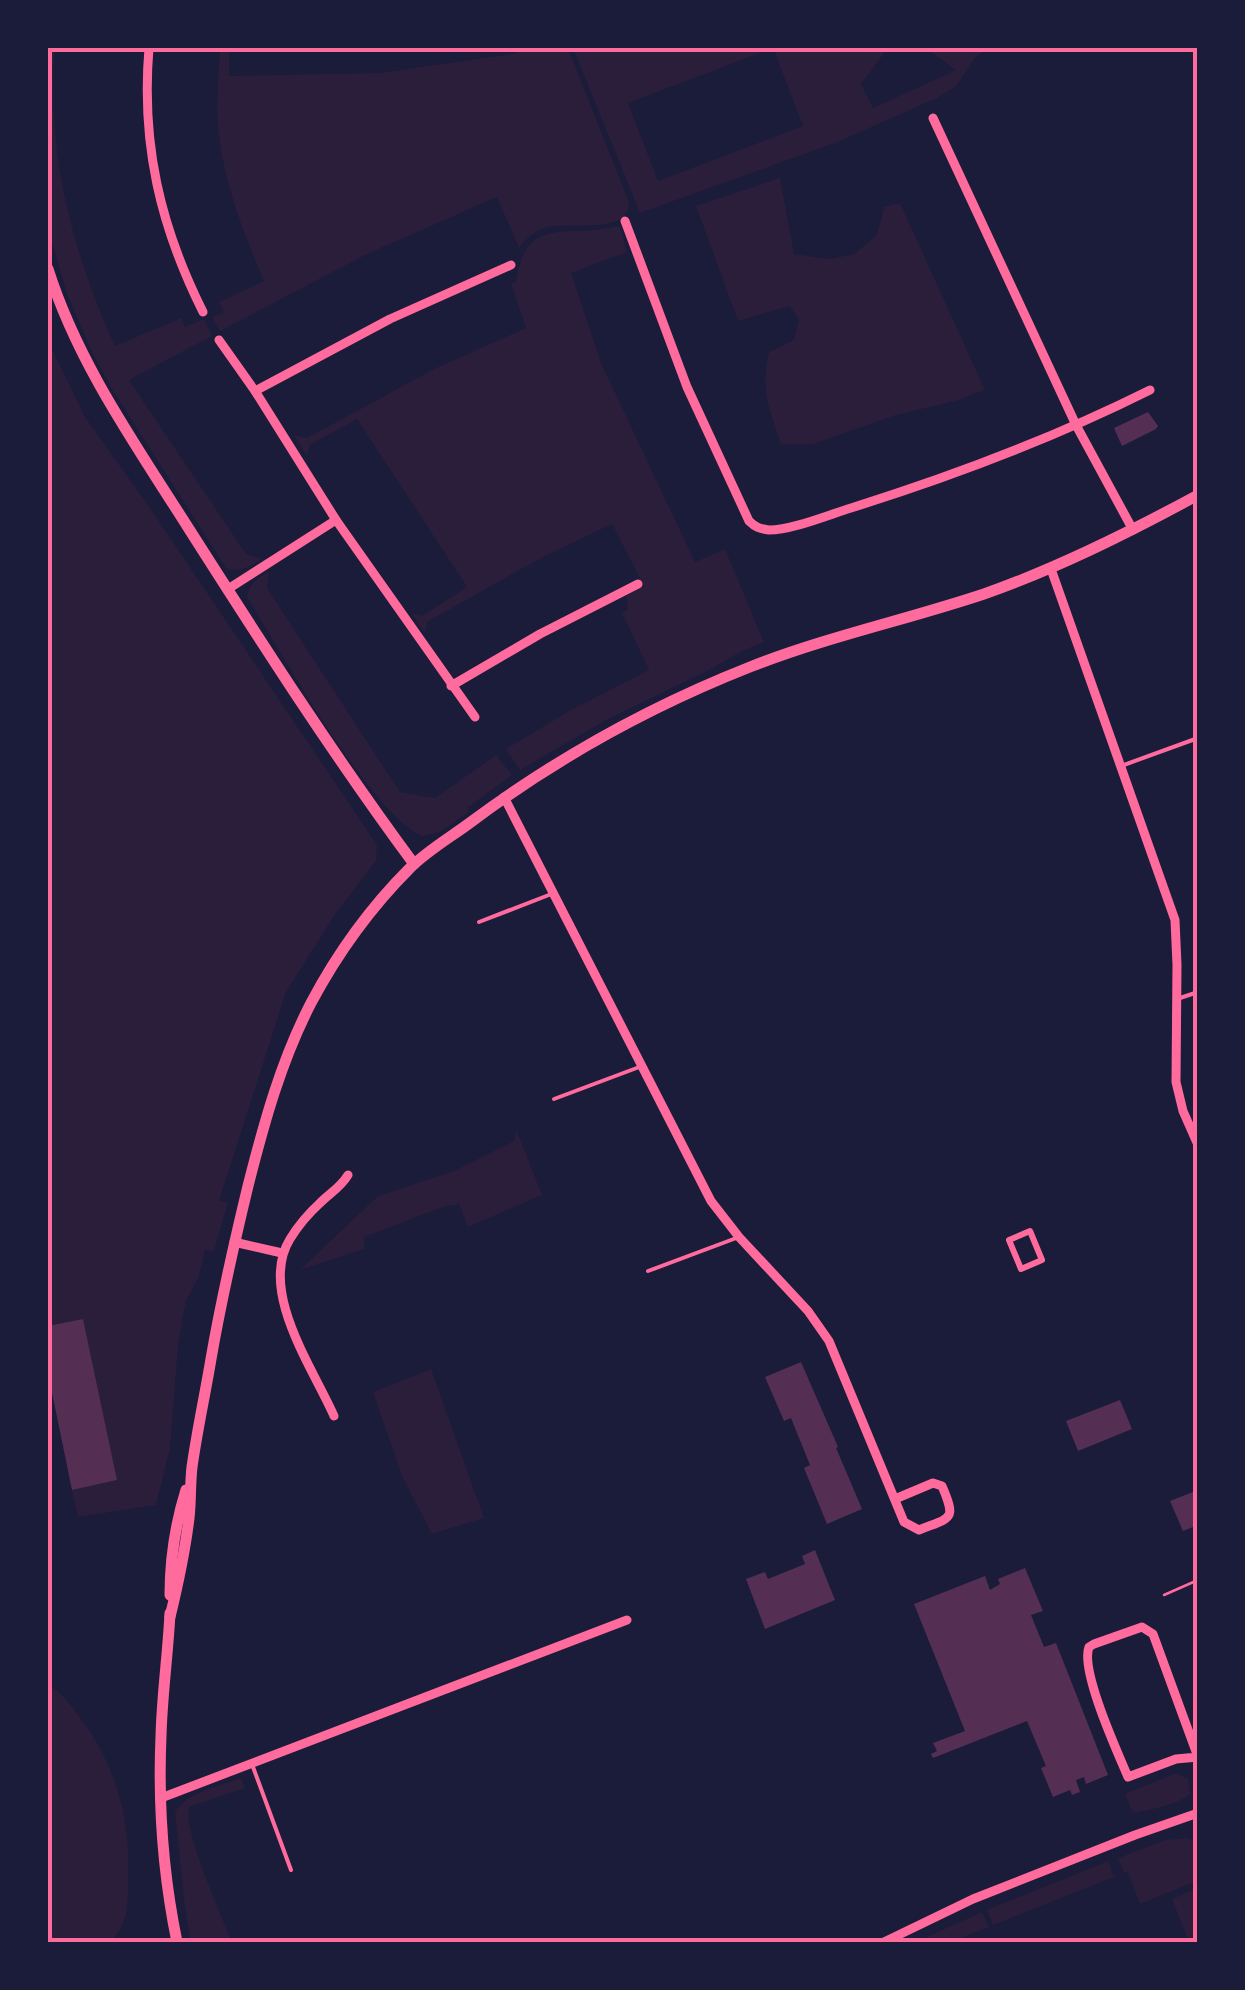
<svg xmlns="http://www.w3.org/2000/svg" width="1245" height="1990" viewBox="0 0 1245 1990" font-family="Ubuntu,sans-serif">
  <style>
    .green { fill: #2a1e3b; fill-rule: evenodd }
    .building { fill: #542f53 }
    .lines { fill: none; stroke-linecap: round; stroke-linejoin: round }
    .path { stroke: #ff6b9d; stroke-width: 2.5 }
    .service { stroke: #ff6b9d; stroke-width: 4 }
    .pedestrian { stroke: #ff6b9d; stroke-width: 6 }
    .minor { stroke: #ff6b9d; stroke-width: 9 }
    .tertiary { stroke: #ff6b9d; stroke-width: 11 }
    .neatline { fill: none; stroke: #ff6b9d; stroke-width: 4 }
  </style>
  <rect width="100%" height="100%" fill="#1b1b3a"/>
  <g class="green">
    <path d="M48,48H55C46,152 72,251 115,346L181,318L185,327L204,319L212,336L129,380L246,554L262,559C248,567 241,573 226,568L112,389L92,352L67,294L48,228Z"/>
    <path d="M220,48H229V76L379,73L518,53L517,48H568L629,202C631,236 566,221 544,228C533,232 526,239 519,248L497,197L367,254L220,331L212,317L224,312L219,302L264,281C243,232 222,178 218,125C216,100 219,73 220,48Z"/>
    <path d="M573,48H593L595,52L607,48H888L861,84L873,108L956,70L925,48H987L974,59L956,86L937,98L835,143L640,213ZM773,48L803,126L658,181L628,103Z"/>
    <path d="M780,178L794,254L830,259L854,254L877,235L884,207L900,203L985,390L955,401L896,415L813,444H781C769,407 760,392 769,352L794,340L799,320L790,306L738,321L696,206Z"/>
    <path d="M620,226L627,252L571,273L601,363L695,562L725,549L764,642L742,651L709,670L606,720L520,770L506,749L571,710L649,670L622,613L628,609L626,596L644,586L612,524L541,558L427,622L425,633L411,613L422,616L467,587L357,419L310,445L307,456L294,435L307,438L436,368L526,328L511,284L516,282C523,243 533,232 573,231C589,231 604,229 620,226Z"/>
    <path d="M48,341L85,417L150,508L377,845L376,861L336,913L286,992L219,1201L228,1202L214,1251L205,1250L199,1276L186,1301L178,1345L170,1449L156,1505L78,1517L72,1490L117,1480L83,1319L48,1326Z"/>
    <path d="M269,571L267,588L400,792L435,798L496,755L512,775L467,808L469,812L440,832L422,836C372,816 279,649 247,597C249,583 257,579 269,571Z"/>
    <path d="M516,1129L542,1195L468,1227L459,1204L443,1207L364,1237V1249L300,1270L378,1196L454,1171L514,1141Z"/>
    <path d="M431,1369L484,1518L432,1534L402,1476L373,1392Z"/>
    <path d="M48,1684C64,1694 73,1708 84,1723C119,1772 131,1825 128,1884C128,1897 128,1911 123,1923C121,1929 115,1936 111,1942H48Z"/>
    <path d="M1176,1773L1188,1779L1190,1794C1175,1806 1152,1809 1133,1813L1125,1794Z"/>
    <path d="M241,1778L245,1788L189,1807C183,1831 221,1913 231,1940L225,1942H191L184,1900L175,1812C187,1792 220,1786 241,1778Z"/>
    <path d="M1187,1838L1197,1841V1881L1140,1904L1128,1872L1124,1873L1118,1858L1165,1840Z"/>
    <path d="M1108,1861L1114,1877L993,1925L987,1910Z"/>
    <path d="M1197,1888V1942H1189L1172,1899Z"/>
    <path d="M982,1912L989,1927L950,1942H916Z"/>
  </g>
  <g class="building">
    <path d="M1148,412L1158,426L1156,429L1122,446L1114,428Z"/>
    <path d="M83,1319L117,1480L72,1490L48,1373V1326Z"/>
    <path d="M801,1362L838,1447L836,1448L862,1509L827,1524L804,1468L810,1465L791,1418L784,1421L765,1377Z"/>
    <path d="M1120,1400L1132,1429L1078,1451L1066,1421Z"/>
    <path d="M1198,1490V1525L1183,1531L1170,1501Z"/>
    <path d="M815,1550L835,1600L765,1629L746,1579L765,1572L768,1579L805,1564L802,1556Z"/>
    <path d="M1025,1568L1043,1611L1031,1615L1044,1647L1056,1643L1108,1775L1086,1784L1084,1777L1076,1780L1080,1792L1072,1795L1070,1790L1053,1797L1041,1768L1046,1766L1027,1721L933,1758L931,1754L937,1751L933,1743L965,1731L914,1604L985,1576L990,1590L1000,1584L998,1579Z"/>
  </g>
  <g class="lines">
    <path class="path" d="M1164,1595L1198,1580"/>
    <g class="service">
      <path d="M1121,766L1198,738"/>
      <path d="M479,922L554,893"/>
      <path d="M1180,998L1198,992"/>
      <path d="M554,1099L642,1066"/>
      <path d="M648,1271L739,1237"/>
      <path d="M253,1767L291,1870"/>
    </g>
    <path class="pedestrian" d="M1030,1231L1042,1260L1021,1269L1009,1240Z"/>
    <g class="minor">
      <path d="M149,48C141,144 160,226 203,312"/>
      <path d="M933,118L1076,425L1133,530"/>
      <path d="M625,221L687,387L749,521C755,527 760,529 769,530C792,530 828,515 851,508C953,476 1054,438 1150,390"/>
      <path d="M219,340L255,391L336,520L475,717"/>
      <path d="M255,391L390,319L511,265"/>
      <path d="M1051,569L1175,920L1177,965L1176,1082L1183,1111L1198,1145"/>
      <path d="M228,589L336,520"/>
      <path d="M451,686L540,634L638,584"/>
      <path d="M504,797L711,1201L739,1237L808,1311L829,1341L904,1522L919,1530C951,1517 957,1521 942,1486L933,1483L895,1499"/>
      <path d="M234,1242L282,1253"/>
      <path d="M334,1416C313,1368 258,1291 290,1239C298,1226 309,1213 320,1203C330,1193 341,1187 348,1175"/>
      <path d="M1142,1627L1153,1634L1198,1757L1176,1759L1128,1777C1117,1751 1080,1670 1089,1647L1094,1644Z"/>
      <path d="M161,1798L627,1620"/>
      <path d="M884,1942L973,1899L1135,1835L1198,1813"/>
    </g>
    <g class="tertiary">
      <path d="M48,269C78,364 136,445 189,529C261,642 334,756 414,864"/>
      <path d="M170,1595C170,1559 175,1525 186,1490"/>
      <path d="M170,1613C168,1654 162,1695 161,1736C158,1806 163,1874 177,1942"/>
      <path d="M170,1617C178,1584 185,1552 189,1518C191,1501 190,1484 192,1467C197,1431 205,1395 211,1359C221,1301 234,1244 248,1186C264,1123 281,1061 311,1003C337,954 371,907 410,868C428,850 451,837 471,822C557,758 651,706 750,667C826,637 906,620 984,594C1058,568 1128,533 1198,495"/>
    </g>
  </g>
  <rect width="1245" height="1990" fill="none" stroke="#1b1b3a" stroke-width="100"/>
  <rect x="50" y="50" width="1145" height="1890" class="neatline"/>
</svg>
